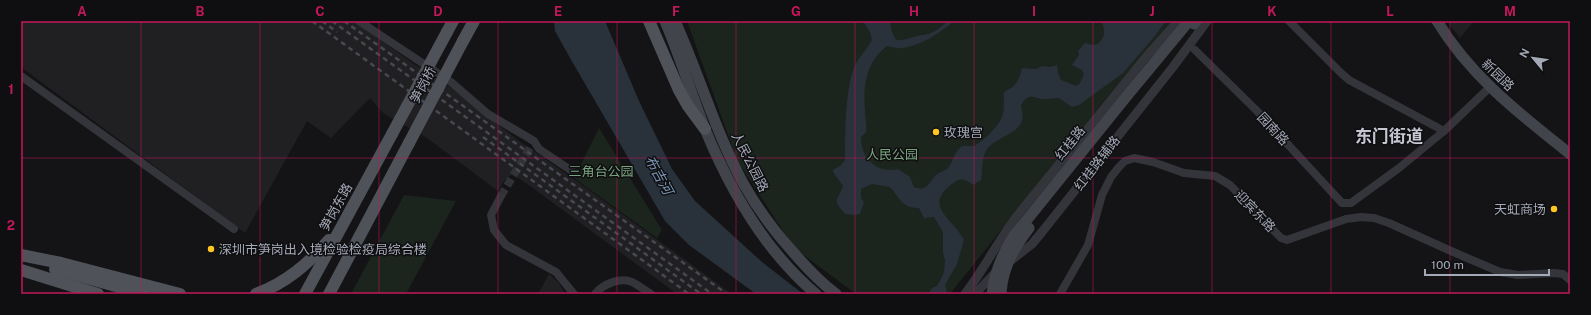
<svg xmlns="http://www.w3.org/2000/svg" width="1591" height="315" viewBox="0 0 1591 315" font-family="'Public Sans','Noto Sans SC',sans-serif">
  <style>
    .built { fill: #202023 }
    .green { fill: #1b241d }
    .water { fill: #29313b }
    .lines { fill: none; stroke-linecap: round; stroke-linejoin: round }
    .minor-tunnel { stroke: #313236; stroke-width: 8; stroke-dasharray: 8 4; stroke-linecap: butt }
    .minor { stroke: #34353b; stroke-width: 8 }
    .tertiary { stroke: #34353b; stroke-width: 9 }
    .secondary { stroke: #42444b; stroke-width: 11 }
    .primary { stroke: #50525a; stroke-width: 12 }
    .rail { stroke: #474950; stroke-width: 2.5; stroke-dasharray: 5 4; stroke-linecap: butt }
    .secondary-bridge { stroke: #42444b; stroke-width: 11 }
    .primary-bridge { stroke: #50525a; stroke-width: 12 }
    .grid { fill: none; stroke: #c2185b; stroke-width: 1; stroke-opacity: 0.55 }
    .poi-dot { fill: #ffc622; stroke: #0f0f11; stroke-width: 1.5 }
    .labels { text-anchor: middle; dominant-baseline: central; stroke-width: 3; stroke-linejoin: round; paint-order: stroke }
    .street-label { font-size: 13px; fill: #a4a9b7; stroke: #0f0f11 }
    .poi-label { font-size: 13px; fill: #a4a9b7; stroke: #0f0f11; text-anchor: start }
    .park-label { font-size: 13px; fill: #79a47f; stroke: #0f0f11 }
    .water-label { font-size: 14px; font-style: italic; fill: #7894b5; stroke: #0f0f11 }
    .district-label { font-size: 17px; font-weight: bold; fill: #c5c8d3; stroke: #0f0f11 }
    .neatline { fill: none; stroke: #c2185b; stroke-width: 1.5 }
    .grid-label { font-size: 13px; text-anchor: middle; font-weight: bold; fill: #c2185b }
  </style>
  <rect width="100%" height="100%" fill="#141416"/>
  <g class="built">
    <path d="M21,21H354L414,64L453,89L519,141L578,182L732,294H677L526,183L512,174L504,181L498,191L427,138L383,113L370,98L331,138L307,121L245,233L21,67Z"/>
    <path d="M1447,21H1474L1460,38Z"/>
    <path d="M549,274L559,283L565,294H538Z"/>
  </g>
  <g class="green">
    <path d="M687,21H1172L1105,100L950,294H856L794,248L737,160Z"/>
    <path d="M599,128L662,230L657,238L574,178Z"/>
    <path d="M404,195L456,201L406,294H351Z"/>
  </g>
  <g class="water">
    <path d="M554,21H605L639,101L672,169L695,201L762,262L803,294H756L689,245L665,221L570,58L555,31Z"/>
    <path d="M863,21H890L892,32L896,40C904,41 907,38 914,37C923,34 926,36 935,31C943,26 945,21 954,21C940,33 922,45 903,48C899,49 892,47 887,46C866,62 863,85 865,111C865,118 867,125 866,132L861,137C861,158 876,174 898,169L910,177L914,187C928,192 928,183 936,175C939,172 943,172 947,169C954,162 952,154 962,146H974C983,141 998,127 1002,117C1005,109 1003,101 1004,92C1016,86 1019,81 1022,68L1036,69L1042,66L1050,67L1057,65L1058,73L1061,80L1076,86L1080,83L1084,74L1082,70L1072,65L1079,55L1078,51L1085,43L1093,45L1098,44C1105,37 1106,30 1101,21H1166L1155,36L1123,73L1079,105L1072,107L1059,98C1055,98 1050,99 1046,99C1033,99 1030,91 1021,105C1022,111 1024,118 1021,123C1016,135 990,139 985,153C981,162 983,171 981,180L973,185C965,179 960,177 952,184C922,207 954,219 964,240L957,264L945,285L947,292L945,294L929,293L932,288L937,286L939,283L944,272L945,260L943,253V232L934,217L924,218L919,208C901,208 900,198 890,187L872,184L861,189V198L864,202L860,214L855,215L845,214C832,199 837,202 843,186L833,172V170L840,166L845,160C845,136 845,90 854,68C858,57 867,50 872,40L870,32Z"/>
  </g>
  <g class="lines">
    <path class="minor-tunnel" d="M501,196L534,141"/>
    <g class="minor">
      <path d="M359,21L451,82L488,114L534,141L539,149L575,173"/>
      <path d="M1289,21L1341,73L1349,80L1444,131"/>
      <path d="M1195,50L1257,111L1342,203H1351L1399,168L1444,131L1490,87"/>
      <path d="M21,76L234,229"/>
      <path d="M501,196L491,215L494,230L506,245L556,272L574,294"/>
      <path d="M595,294C603,284 620,277 632,282C638,285 645,290 651,294"/>
      <path d="M1060,294L1088,245L1102,195L1111,177L1119,167L1125,161L1134,158L1153,162L1184,173L1215,176L1230,185L1281,238L1287,240L1346,219L1361,217L1374,218L1389,223L1451,251L1500,272L1518,275L1554,273L1563,274L1570,280"/>
    </g>
    <g class="tertiary">
      <path d="M1009,262L1032,244L1042,232L1173,67L1207,21"/>
      <path d="M965,294C984,269 998,241 1017,216L1146,57L1178,21"/>
      <path d="M975,294L996,272"/>
    </g>
    <g class="secondary">
      <path d="M665,21C680,56 691,93 705,129C730,190 765,251 816,294"/>
      <path d="M675,21C699,74 715,131 743,183C757,208 774,231 793,252C806,267 820,282 836,294"/>
      <path d="M1437,21C1471,77 1520,114 1570,154"/>
      <path d="M1194,24L1196,21"/>
    </g>
    <g class="primary">
      <path d="M649,21L679,90L688,106L705,129"/>
      <path d="M447,32L453,21"/>
      <path d="M463,41L474,21"/>
      <path d="M21,255L61,263L180,294"/>
      <path d="M55,269L144,294"/>
      <path d="M21,270L98,294"/>
      <path d="M256,294C286,283 308,264 329,240"/>
      <path d="M305,294L392,134"/>
      <path d="M329,294L409,143"/>
    </g>
    <g class="rail">
      <path d="M312,21L689,294"/>
      <path d="M322,21L337,32"/>
      <path d="M332,21L712,294"/>
      <path d="M344,21L727,294"/>
      <path d="M483,137L701,294"/>
    </g>
    <g class="secondary-bridge">
      <path d="M992,294C994,273 1002,255 1013,237L1126,97L1189,21"/>
      <path d="M1001,294C1002,269 1014,247 1029,228"/>
    </g>
    <g class="primary-bridge">
      <path d="M392,134L447,32"/>
      <path d="M409,143L463,41"/>
    </g>
  </g>
  <path class="grid" d="M141,21V294M260,21V294M379,21V294M498,21V294M617,21V294M736,21V294M855,21V294M974,21V294M1093,21V294M1212,21V294M1331,21V294M1450,21V294M21,158H1570"/>
  <g class="poi-dot">
    <circle cx="936" cy="132" r="4"/>
    <circle cx="1554" cy="209" r="4"/>
    <circle cx="211" cy="249" r="4"/>
  </g>
  <g class="labels">
    <g class="street-label">
      <text transform="translate(1498 75) rotate(44)">新园路</text>
      <text transform="translate(423 85) rotate(-62)">笋岗桥</text>
      <text transform="translate(1273 129) rotate(47)">园南路</text>
      <text transform="translate(1070 143) rotate(-51)">红桂路</text>
      <text transform="translate(750 162) rotate(63)">人民公园路</text>
      <text transform="translate(1097 163) rotate(-52)">红桂路辅路</text>
      <text transform="translate(336 207) rotate(-61)">笋岗东路</text>
      <text transform="translate(1255 211) rotate(46)">迎宾东路</text>
    </g>
    <g class="poi-label">
      <text x="944" y="132">玫瑰宫</text>
      <text x="1546" y="209" text-anchor="end">天虹商场</text>
      <text x="219" y="249">深圳市笋岗出入境检验检疫局综合楼</text>
    </g>
    <g class="park-label">
      <text x="892" y="154">人民公园</text>
      <text x="601" y="171">三角台公园</text>
    </g>
    <g class="water-label">
      <text transform="translate(659 175) rotate(61)">布吉河</text>
    </g>
    <g class="district-label">
      <text x="1389" y="136">东门街道</text>
    </g>
  </g>
  <rect width="1591" height="315" fill="none" stroke="#0f0f11" stroke-width="44"/>
  <g transform="translate(1533 58) rotate(299)" stroke="#0f0f11" stroke-width="3" paint-order="stroke">
  <path d="M0-3L7 15L0 10L-7 15Z" fill="#a4a9b7"/>
  <text y="-6" font-size="11" font-weight="bold" text-anchor="middle" fill="#a4a9b7">N</text>
  </g>
  <path d="M1425 269v6h124v-6" fill="none" stroke="#a4a9b7" stroke-width="2"/>
  <text x="1431" y="269" font-size="12" fill="#a4a9b7" stroke="#0f0f11" stroke-width="3" paint-order="stroke">100 m</text>
  <rect x="22" y="22" width="1547" height="271" class="neatline"/>
  <g class="grid-label">
    <text x="82" y="16">A</text>
    <text x="200" y="16">B</text>
    <text x="320" y="16">C</text>
    <text x="438" y="16">D</text>
    <text x="558" y="16">E</text>
    <text x="676" y="16">F</text>
    <text x="796" y="16">G</text>
    <text x="914" y="16">H</text>
    <text x="1034" y="16">I</text>
    <text x="1152" y="16">J</text>
    <text x="1272" y="16">K</text>
    <text x="1390" y="16">L</text>
    <text x="1510" y="16">M</text>
    <text x="11" y="94">1</text>
    <text x="11" y="230">2</text>
  </g>
</svg>
